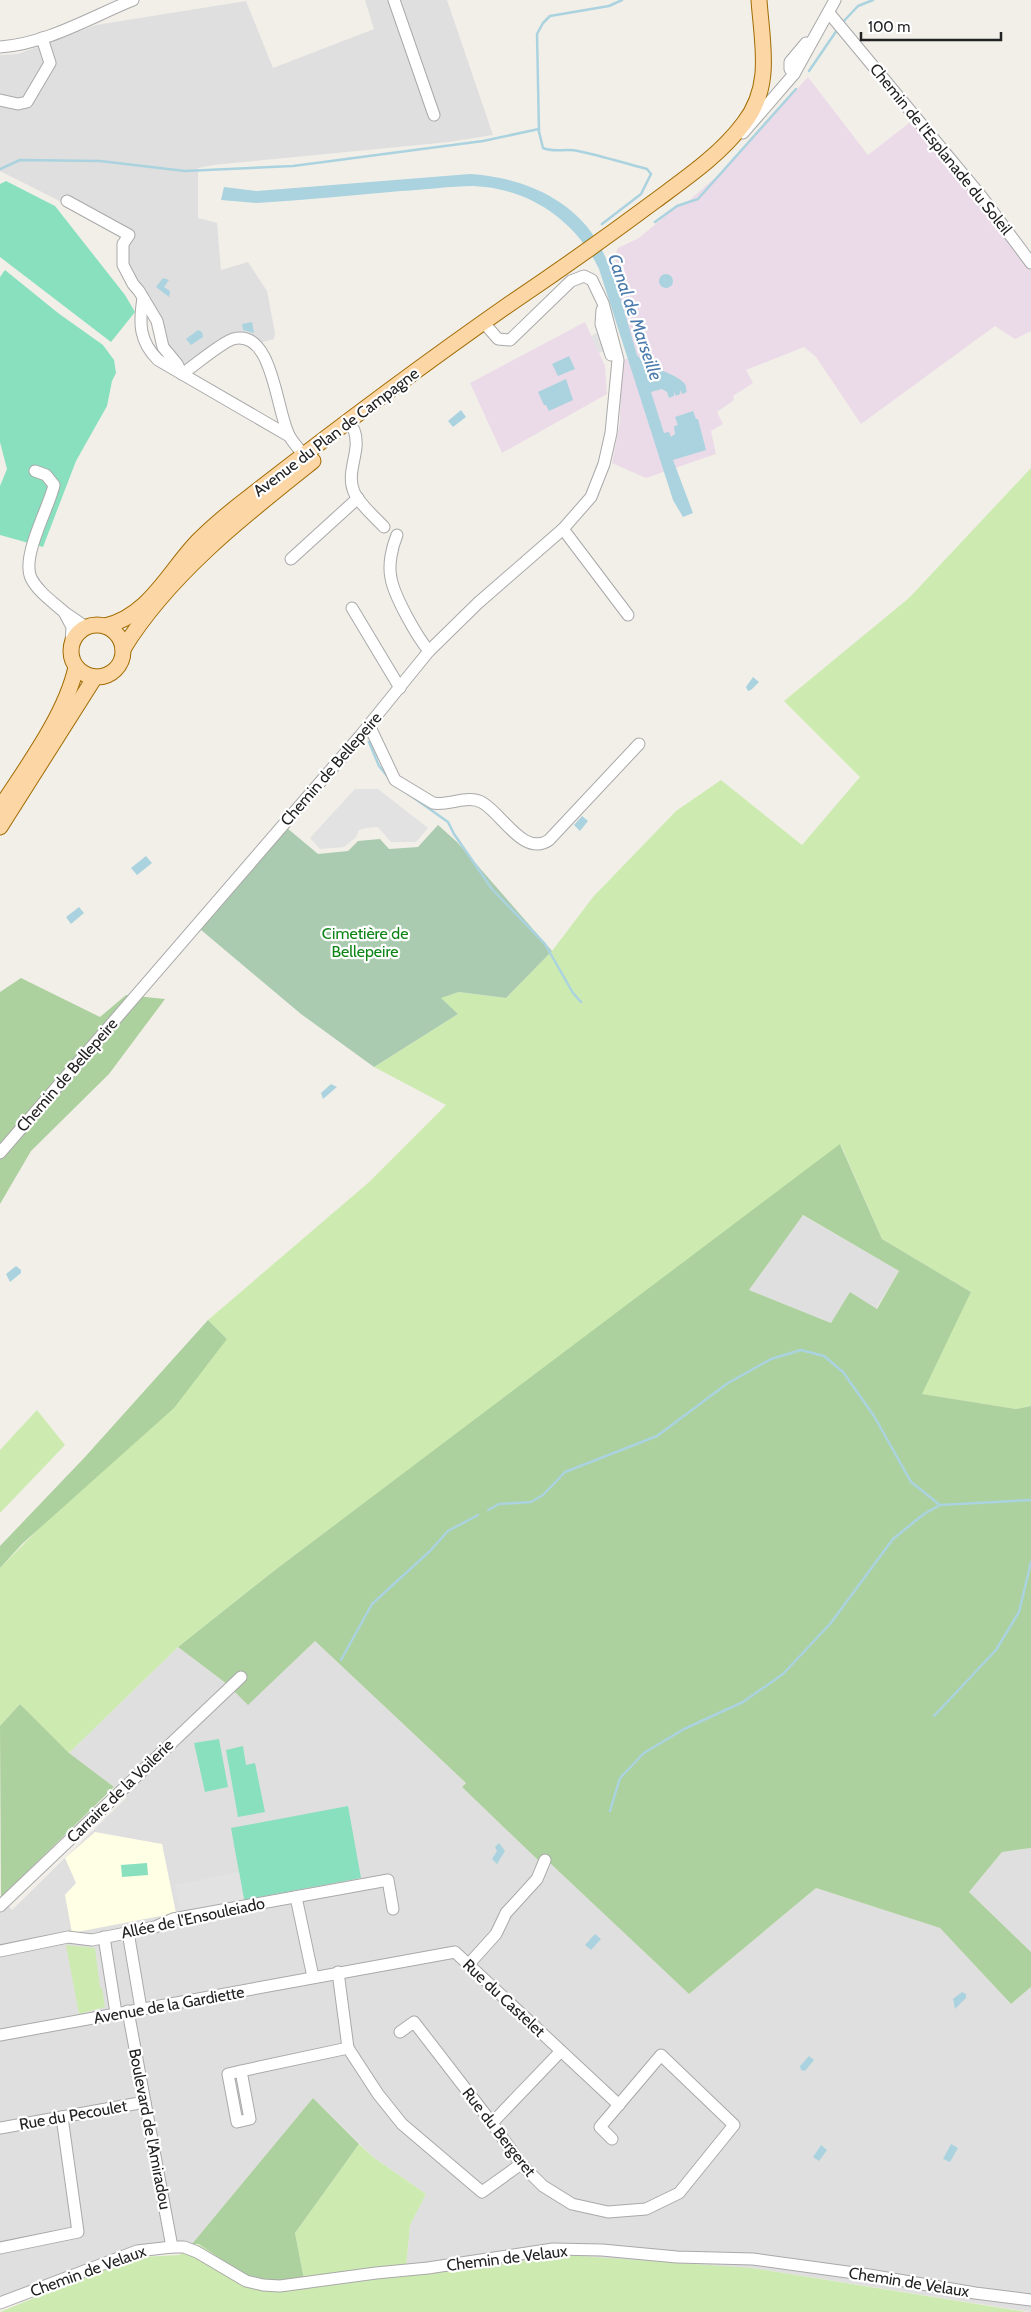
<svg xmlns="http://www.w3.org/2000/svg" width="1031" height="2312" viewBox="0 0 1031 2312" font-family="Cabin,sans-serif">
  <style>
    .residential { fill: #e0dfdf }
    .industrial { fill: #ebdbe8 }
    .education { fill: #ffffe5 }
    .grass { fill: #cdebb0 }
    .forest { fill: #add19e; fill-rule: evenodd }
    .cemetery { fill: #aacbaf }
    .pitch { fill: #88e0be }
    .parking { fill: #e2e2e2 }
    .water { fill: #aad3df }
    .lines { fill: none; stroke-linecap: round; stroke-linejoin: round }
    .stream { stroke: #aad3df; stroke-width: 2.5 }
    .minor-casing { stroke: #a9a9a9; stroke-width: 13 }
    .major-casing { stroke: #a06b00; stroke-width: 17 }
    .minor { stroke: #fff; stroke-width: 11 }
    .major { stroke: #fcd6a4; stroke-width: 15 }
    .labels { text-anchor: middle; dominant-baseline: central; stroke-width: 4.5; stroke-linejoin: round; paint-order: stroke }
    .street-label { font-size: 16px; fill: #222; stroke: #fff }
    .park-label { font-size: 16px; fill: #0c8416; stroke: #fff }
    .water-label { font-size: 18px; font-style: italic; fill: #4a7aab; stroke: #fff }
  </style>
  <rect width="100%" height="100%" fill="#f2efe9"/>
  <g class="residential">
    <path d="M365,0H447L493,135L449,142L213,165L198,168V218L217,223L221,270L248,262L267,291L275,333L274,339L252,345L232,342L186,372L130,285L123,233L0,171V55L18,54L96,25L246,1L273,68L374,29Z"/>
    <path d="M802,1215L899,1271L876,1309L831,1323L749,1290Z"/>
    <path d="M315,1641L466,1783L462,1787L539,1861L551,1864L689,1994L816,1888L940,1928L1011,2004L1031,1987V2312L752,2268H478L407,2276L406,2268L410,2225L426,2194L373,2157L313,2098L192,2244L186,2241L137,2246L34,2283L0,2299V1896L12,1910L127,1797L69,1753L178,1647L227,1684Z"/>
    <path d="M1031,1848V1952L969,1892L1002,1852Z"/>
  </g>
  <g class="industrial">
    <path d="M808,77L868,155L913,120L1031,262V331L1015,339L995,326L861,424L816,357L804,347L746,370L753,383L733,396L734,400L717,412L723,424L711,431L716,454L646,478L612,463L620,422L621,381L624,360L637,355L611,271L619,268L614,258L618,248L639,238L676,207L685,204L725,169Z"/>
    <path d="M585,322L605,366L607,394L502,453L470,383Z"/>
  </g>
  <path class="education" d="M95,1832L162,1844L176,1913L72,1933L65,1895L76,1883L65,1858Z"/>
  <g class="grass">
    <path d="M1031,468V1406L1016,1409L921,1394L971,1292L882,1239L841,1145L275,1570L178,1647L69,1753L20,1704L0,1726V1568L227,1339L208,1320L368,1183L446,1105L374,1067L458,1014L440,998L459,992L506,998L552,951L593,897L676,811L721,780L802,845L860,777L784,701L909,598Z"/>
    <path d="M37,1410L65,1445L0,1513V1450Z"/>
    <path d="M66,1945L95,1948L100,1988H102L105,2007L79,2014Z"/>
    <path d="M359,2144L373,2157L426,2194L410,2225L406,2268L408,2276L478,2268L564,2255L752,2268L1027,2312H0L82,2278L142,2257L179,2255L199,2244L248,2278L304,2279L295,2233Z"/>
  </g>
  <g class="forest">
    <path d="M21,978L100,1017L126,995L165,999L109,1074L31,1151L0,1204V992Z"/>
    <path d="M840,1144L882,1239L971,1292L922,1394L1016,1409L1031,1406V1848L1002,1852L969,1892L1031,1952V1987L1011,2004L940,1928L816,1888L689,1994L551,1864L539,1861L462,1787L466,1783L315,1641L248,1705L227,1684L178,1647L275,1570ZM803,1215L899,1271L877,1309L850,1292L831,1323L749,1290Z"/>
    <path d="M208,1320L227,1339L174,1408L22,1544L0,1568V1546L85,1457Z"/>
    <path d="M20,1704L69,1753L114,1787L1,1897L0,1726Z"/>
    <path d="M313,2098L359,2144L295,2233L304,2279L276,2281L248,2278L199,2244H192Z"/>
  </g>
  <path class="cemetery" d="M438,825L457,842L552,951L506,998L459,992L441,998L458,1014L374,1067L301,1014L200,929L287,828L318,854L348,851L358,841L380,839L389,849L418,847Z"/>
  <g class="pitch">
    <path d="M6,181L55,206L125,295L135,312L111,342L0,257V184Z"/>
    <path d="M5,270L58,313L103,345L114,360L116,373L112,381L107,406L76,461L43,547L0,535V486L7,469L0,442V277Z"/>
    <path d="M219,1739L228,1787L205,1792L194,1743Z"/>
    <path d="M243,1746L246,1765L255,1763L265,1812L238,1817L226,1750Z"/>
    <path d="M348,1806L361,1878L244,1900L231,1828Z"/>
    <path d="M147,1863L148,1875L122,1877L121,1865Z"/>
  </g>
  <g class="parking">
    <path d="M603,330L609,348L599,353L591,336Z"/>
    <path d="M355,789H378L428,828L416,842H391L378,827L367,828L359,830L356,837L344,847L320,849L310,838Z"/>
    <path d="M239,1872L244,1900L180,1911L175,1885Z"/>
  </g>
  <g class="water">
    <path d="M470,174C520,177 573,198 599,244C617,278 626,318 637,355C646,367 682,375 686,386C686,388 686,390 687,392L682,394L680,390V394L676,396L674,392V396L669,398L667,392L662,389L651,392L664,433L669,432L671,437L675,434L674,426L678,425L675,417L693,411L696,419H698L706,450L673,460L693,513L683,517L673,500L599,269C575,219 528,188 473,186C449,186 425,190 401,191C353,195 305,200 257,203L221,200L224,187L257,191Z"/>
    <circle cx="666" cy="281" r="7"/>
    <path d="M163,278L169,280L164,287L170,291L169,297L156,287Z"/>
    <path d="M252,322L254,333L243,330L242,324Z"/>
    <path d="M198,330L202,332L203,337L191,345L186,339Z"/>
    <path d="M569,356L575,369L558,376L552,364Z"/>
    <path d="M566,379L573,400L549,411L546,405H544L538,392Z"/>
    <path d="M461,410L466,417L453,427L448,421Z"/>
    <path d="M753,677L759,682L751,690L748,691L746,687Z"/>
    <path d="M582,816L588,821L580,831L574,825Z"/>
    <path d="M146,856L152,863L137,875L131,868Z"/>
    <path d="M79,907L84,913L71,924L66,917Z"/>
    <path d="M331,1084L337,1087L323,1099L321,1093Z"/>
    <path d="M16,1266L21,1270V1273L10,1282L6,1274Z"/>
    <path d="M499,1843L505,1851L497,1864L492,1859L497,1851L495,1847Z"/>
    <path d="M595,1934L601,1939L591,1950L585,1945Z"/>
    <path d="M962,1992L966,1994V1998L955,2009L953,1999Z"/>
    <path d="M809,2056L814,2060L805,2071L801,2070L800,2066Z"/>
    <path d="M951,2144L958,2148L950,2162L943,2159Z"/>
    <path d="M821,2145L827,2150L819,2161L813,2157Z"/>
  </g>
  <g class="lines">
    <g class="stream">
      <path d="M842,23L858,6L873,0"/>
      <path d="M809,71L837,30"/>
      <path d="M0,169L20,160L100,161L185,171L293,166L483,141L539,129"/>
      <path d="M655,222L677,206L698,199L796,89"/>
      <path d="M602,224L641,194L651,174L647,169C624,163 602,156 578,151C567,148 554,153 543,148L539,132L537,34L543,23L550,16L609,6L622,0"/>
      <path d="M369,742L379,766L388,777"/>
      <path d="M397,786L448,822L454,834L492,889L545,944L573,993L581,1002"/>
      <path d="M488,1510L499,1504L531,1502L543,1495L565,1472L657,1436L728,1383L771,1359L801,1350L824,1356L843,1372L874,1416L911,1482L940,1505L1031,1500"/>
      <path d="M341,1660L372,1604L430,1551L448,1531L478,1515"/>
      <path d="M934,1716L996,1650L1019,1612L1031,1562"/>
      <path d="M610,1811L620,1778L644,1753L684,1729L743,1702L783,1674L830,1624L893,1539L924,1514L940,1505"/>
    </g>
    <g class="minor-casing">
      <g id="minor">
        <path d="M394,0L434,115"/>
        <path d="M829,13L981,196L1031,263"/>
        <path d="M0,47C46,44 91,17 133,0"/>
        <path d="M794,74L790,69V62L806,43"/>
        <path d="M0,100L18,104L27,102L50,63L42,38"/>
        <path d="M743,133L794,74L835,0"/>
        <path d="M67,201L129,235L123,244V265L133,284L139,291L157,321L163,347L177,364L182,374C194,366 222,342 233,339C274,328 276,414 290,437C294,444 300,450 304,455"/>
        <path d="M143,298C139,323 139,341 158,360L289,436"/>
        <path d="M602,310L601,324L611,355"/>
        <path d="M354,430C362,451 345,471 354,492C359,504 375,517 384,527"/>
        <path d="M35,471L46,475L54,485C49,508 21,556 31,578C38,592 53,602 64,612"/>
        <path d="M563,529L628,615"/>
        <path d="M397,535C392,547 388,565 391,578C394,596 417,637 429,651"/>
        <path d="M291,559L358,498"/>
        <path d="M352,608L400,688"/>
        <path d="M71,644L72,627L64,612L86,627"/>
        <path d="M369,725L395,780L433,803C449,806 468,794 483,803C503,815 524,857 549,840L639,744"/>
        <path d="M0,1153L360,736L429,651L478,603L563,529L591,497L604,464L611,433L618,360L603,303L592,280L584,276L571,281L510,340L498,339L484,323"/>
        <path d="M296,1897L313,1977"/>
        <path d="M0,1906L241,1677"/>
        <path d="M128,1932L141,2009"/>
        <path d="M104,1937L116,2013"/>
        <path d="M0,1951L68,1937L92,1940L155,1927L173,1919L388,1880L393,1909"/>
        <path d="M468,1965L496,1934L506,1913L537,1879L545,1860"/>
        <path d="M338,1972L348,2048L378,2094L402,2124L482,2192L521,2164"/>
        <path d="M128,2011L172,2247"/>
        <path d="M400,2032L414,2022L492,2123L521,2164L543,2186L572,2204L608,2212L646,2209L679,2193L734,2125L661,2055L600,2127L612,2139"/>
        <path d="M0,2035L455,1952L619,2105"/>
        <path d="M241,2071L250,2119L237,2122L228,2074L241,2071L348,2048"/>
        <path d="M492,2123L561,2051"/>
        <path d="M0,2128L145,2102"/>
        <path d="M0,2248L78,2232L62,2117"/>
        <path d="M0,2303L137,2251L172,2247H184L197,2252L246,2281L263,2285L280,2286L376,2273L428,2268L553,2249L602,2250L677,2257L753,2259L869,2275L975,2293L1031,2300"/>
      </g>
    </g>
    <g class="major-casing">
      <g id="major">
        <circle cx="97" cy="651" r="26"/>
        <path d="M105,626C149,616 169,571 198,541C213,526 231,511 248,498C334,431 422,365 511,303C560,270 608,236 655,201C686,178 720,155 744,123C773,86 762,44 759,0"/>
        <path d="M123,649C169,574 245,515 313,461"/>
        <path d="M0,808C26,768 66,714 76,667"/>
        <path d="M0,827L95,677"/>
      </g>
    </g>
    <use href="#minor" class="minor"/>
    <use href="#major" class="major"/>
  </g>
  <g class="labels">
    <g class="street-label">
      <text transform="translate(941 149) rotate(51)">Chemin de l'Esplanade du Soleil</text>
      <text transform="translate(336 432) rotate(-37)">Avenue du Plan de Campagne</text>
      <text transform="translate(331 769) rotate(-49)">Chemin de Bellepeire</text>
      <text transform="translate(67 1075) rotate(-49)">Chemin de Bellepeire</text>
      <text transform="translate(120 1791) rotate(-44)">Carraire de la Voilerie</text>
      <text transform="translate(193 1918) rotate(-12)">Allée de l'Ensouleiado</text>
      <text transform="translate(504 1998) rotate(43)">Rue du Castelet</text>
      <text transform="translate(169 2005) rotate(-10)">Avenue de la Gardiette</text>
      <text transform="translate(73 2115) rotate(-10)">Rue du Pecoulet</text>
      <text transform="translate(150 2129) rotate(79)">Boulevard de l'Amiradou</text>
      <text transform="translate(499 2132) rotate(52)">Rue du Bergeret</text>
      <text transform="translate(507 2258) rotate(-7)">Chemin de Velaux</text>
      <text transform="translate(88 2271) rotate(-20)">Chemin de Velaux</text>
      <text transform="translate(909 2282) rotate(9)">Chemin de Velaux</text>
    </g>
    <g class="park-label">
      <text x="365" y="933">Cimetière de<tspan x="365" dy="18">Bellepeire</tspan></text>
    </g>
    <g class="water-label">
      <text transform="translate(635 317) rotate(71)">Canal de Marseille</text>
    </g>
  </g>
  <path d="M861 32v8h140v-8" fill="none" stroke="#222222" stroke-width="2.5"/>
  <text x="868" y="32" font-size="15" fill="#222222" stroke="#ffffff" stroke-width="4" paint-order="stroke">100 m</text>
</svg>
